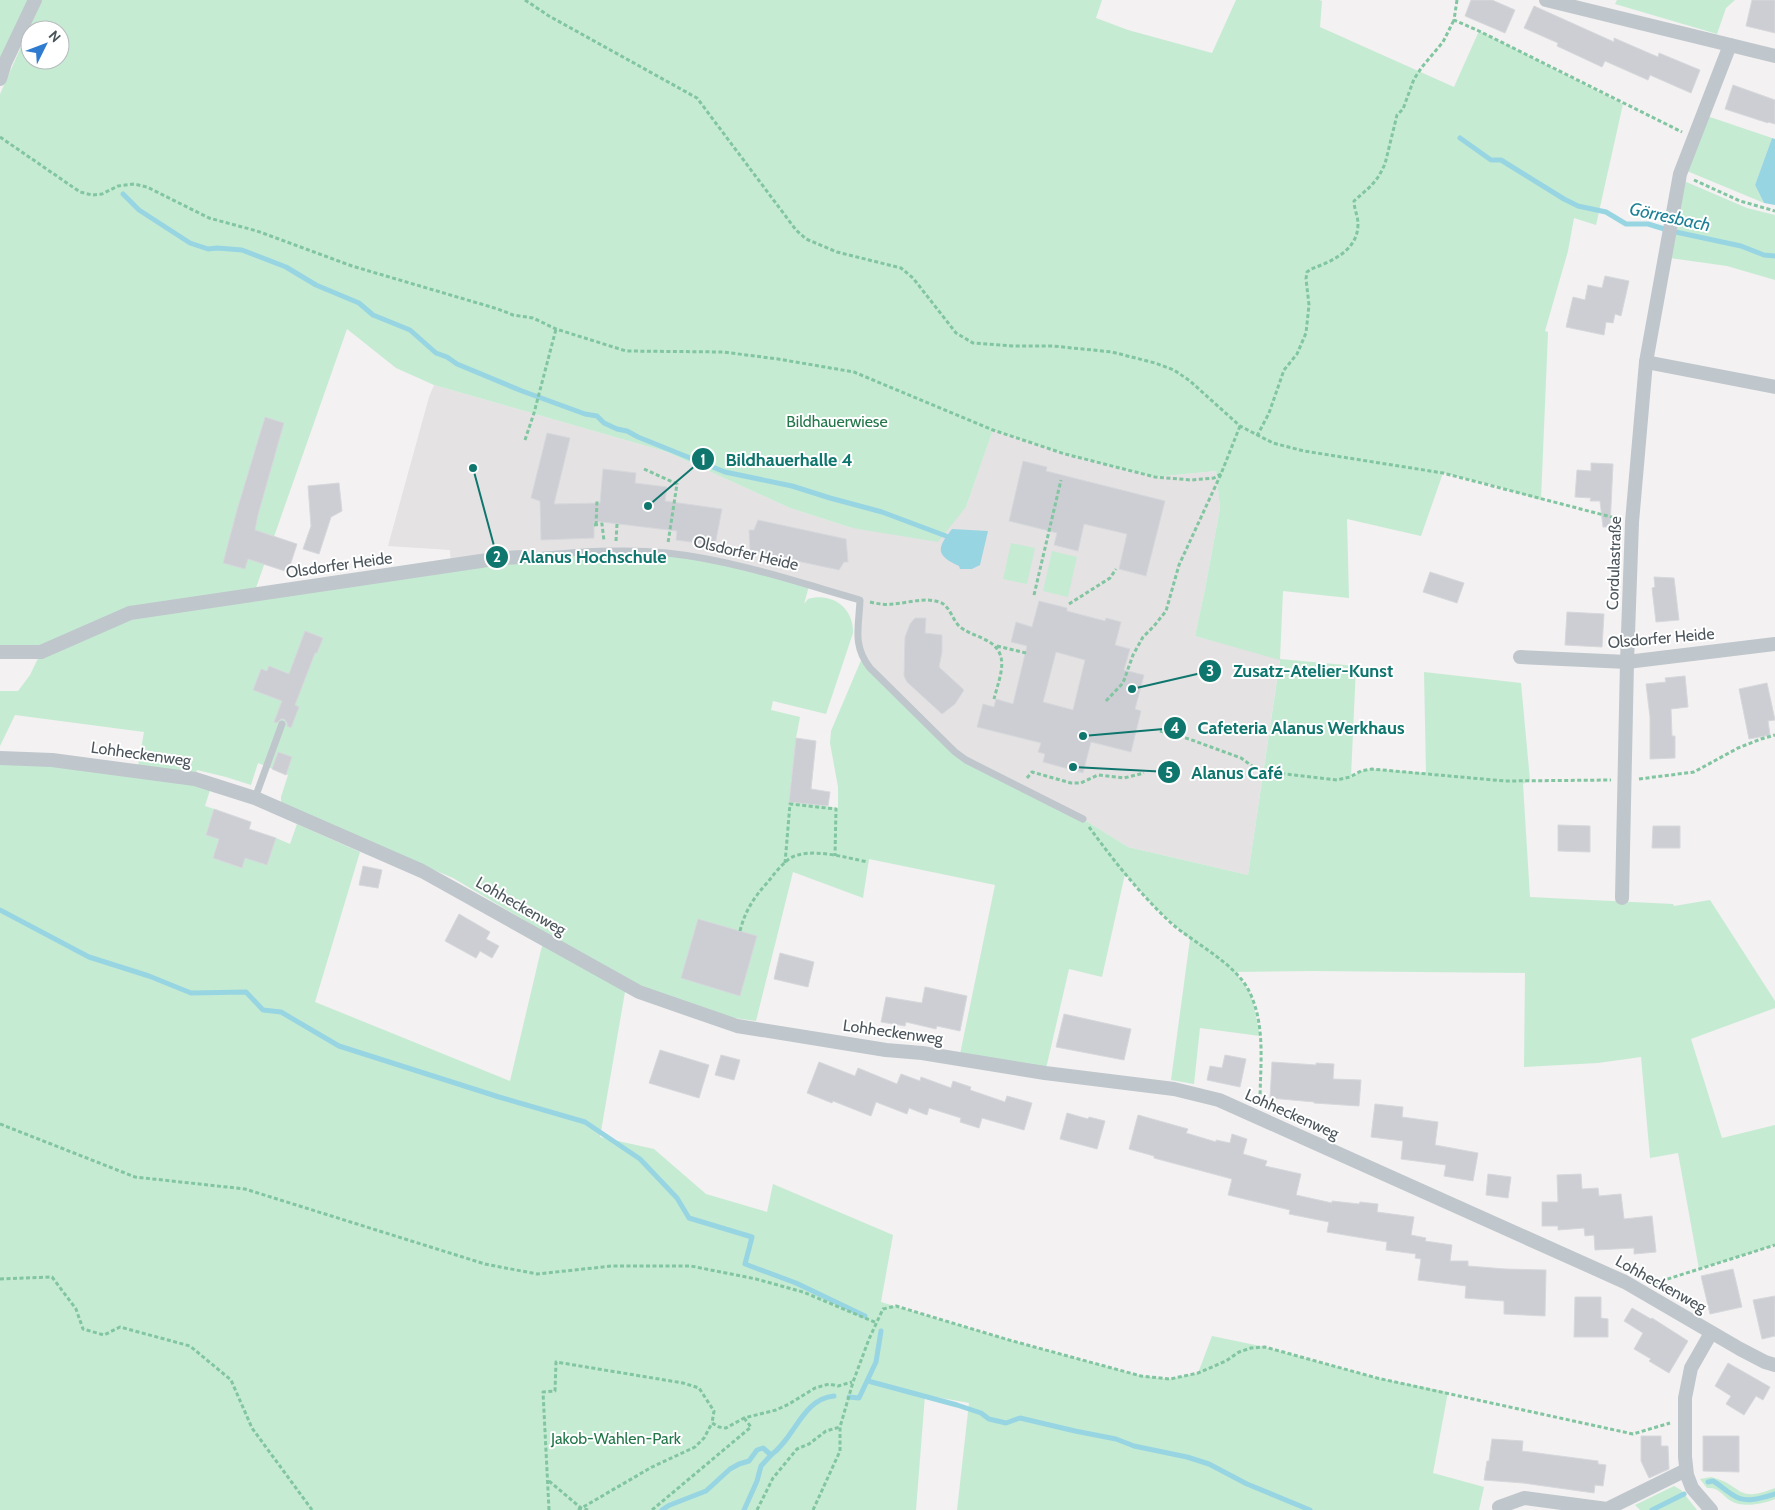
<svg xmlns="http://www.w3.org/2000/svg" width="1775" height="1510" viewBox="0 0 1775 1510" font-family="Cabin,sans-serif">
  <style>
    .education { fill: #e4e2e3 }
    .green { fill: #c6ebd3; fill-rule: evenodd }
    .water { fill: #98d5e2 }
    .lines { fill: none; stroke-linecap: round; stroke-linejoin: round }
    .stream { stroke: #98d5e2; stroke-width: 5 }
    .building { fill: #ccced3; stroke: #d6d8dc; fill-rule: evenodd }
    .path { stroke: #81c5a1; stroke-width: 3; stroke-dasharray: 4 2.5; stroke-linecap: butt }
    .lane { stroke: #bfc6cc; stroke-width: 7 }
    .street { stroke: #bfc6cc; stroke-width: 14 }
    .labels { text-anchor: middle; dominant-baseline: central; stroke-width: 4; stroke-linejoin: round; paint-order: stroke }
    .park-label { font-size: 16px; fill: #23774a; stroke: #fff }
    .street-label { font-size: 16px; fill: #4b555c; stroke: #fff }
    .water-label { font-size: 18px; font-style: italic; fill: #1d8096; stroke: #fff }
    .leader { fill: none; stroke: #0f766e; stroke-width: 2 }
    .callout-dot { fill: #0f766e; stroke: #fff; stroke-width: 2 }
    .mark-label { font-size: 15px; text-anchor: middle; font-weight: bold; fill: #fff }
    .callout-label { font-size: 18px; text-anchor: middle; font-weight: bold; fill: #0f766e; stroke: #fff; stroke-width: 4; stroke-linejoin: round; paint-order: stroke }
  </style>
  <rect width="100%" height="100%" fill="#f3f1f1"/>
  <path class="education" d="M434,385L667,452L790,508L852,528L966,507L993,430L1065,454L1155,477L1216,471L1220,508L1205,589L1195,636L1280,659L1248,875L1128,847L1083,819L966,760L862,658L860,600L809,586L451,567L450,550L388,546L429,397Z"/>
  <g class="green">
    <path d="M0,0H35L0,79Z"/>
    <path d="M42,0H1102L1096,18L1128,30L1212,53L1236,0H1319L1322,1L1320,27L1454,87L1479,31L1623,104L1596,225L1574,218L1568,251L1545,331L1548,332L1541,500L1497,486L1443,473L1421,536L1347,519L1349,598L1283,591L1280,659L1356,666L1351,777L1361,771L1372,769L1426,773L1424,672L1521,683L1530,780L1523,784L1530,897L1673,904L1674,906L1710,900L1775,1001V1008L1691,1039L1722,1138L1775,1125V1245L1699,1269L1678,1153L1650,1158L1641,1057L1598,1063L1524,1067L1525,973L1313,971L1235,972L1249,991L1253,1002L1260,1036L1200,1028L1194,1084L1171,1080L1190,939L1155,907L1125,874L1102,977L1069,969L1045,1073L959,1059L995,885L869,859L863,898L793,872L756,1021L734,1018L637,985L625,992L600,1137L654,1149L706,1194L767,1212L773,1184L893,1235L881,1302L1009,1340L1141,1376L1170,1379L1198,1373L1212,1336L1265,1347L1377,1378L1448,1392L1433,1473L1484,1487L1479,1510H957L969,1403L925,1395L916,1510H0V758L137,772L144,732L15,715L0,746V691H18L30,675L41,652H0V94ZM30,30H60V60H30ZM347,329L396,368L434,385L667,452L790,508L852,528L938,542L966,507L993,430L1065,454L1155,477L1216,471L1220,508L1205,589L1195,636L1280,660L1248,875L1128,847L1083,819L955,752L862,658L831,731L830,743L838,787V808L789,801L796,738L800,717L771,710L773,701L826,714L853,633C854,608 832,592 808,599L804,604L809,586L721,562L667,553L551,554L501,558L251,602ZM258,763L288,775L281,797V805L453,878L546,933L541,950L510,1081L315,1002L360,852L297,824L290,844L276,838L245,858L241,868L213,858L219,839L206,835L214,809L205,806L210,790L195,779L197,770L226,777L251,785Z"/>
    <path d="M1617,0H1735L1726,8L1717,34L1615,4Z"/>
    <path d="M1707,116L1772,138L1755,185L1764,203L1687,171Z"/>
    <path d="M1684,181L1747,208L1775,215V280L1727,266L1670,258Z"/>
    <path d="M1011,543L1035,548L1027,584L1003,579Z"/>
    <path d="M1052,551L1077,557L1068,597L1043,591Z"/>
    <path d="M1711,1477C1744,1485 1735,1504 1775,1488V1499C1763,1504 1743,1508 1731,1501C1722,1495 1719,1487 1707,1488L1700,1479Z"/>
    <path d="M1674,1486L1681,1490L1697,1510H1640L1635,1505Z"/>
  </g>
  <g class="water">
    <path d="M1772,138L1775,139V205L1764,203L1755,185Z"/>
    <path d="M952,529L988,531L980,565L972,569H960L959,566C935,555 937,548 952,529Z"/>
  </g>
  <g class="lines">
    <g class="stream">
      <path d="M1460,138L1491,160H1501L1564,199L1578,206L1606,212L1626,224H1648L1671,231L1741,246L1764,255L1775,256"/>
      <path d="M123,194L139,210L190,243L208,249L217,248L242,250L286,267L316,285L359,303L373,315L410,330L436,353L447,357L457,364L522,391L585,414L597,416L604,423L617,429L627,431L638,437L725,472L792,486L830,498L882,512L946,536"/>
      <path d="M0,910L89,957L149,976L191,993L246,992L263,1010L281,1012L339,1046L499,1097L585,1122L640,1159L677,1198L689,1218L752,1237L745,1264L796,1283L865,1316"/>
      <path d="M868,1381L957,1405L981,1413L989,1419L1006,1423L1020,1418L1075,1431L1116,1439L1134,1446L1187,1457L1209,1464L1247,1484L1310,1510"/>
      <path d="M849,1397L859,1398L876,1362L881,1331"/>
      <path d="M1708,1482L1713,1481C1720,1485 1726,1491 1733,1495C1745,1504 1762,1498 1775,1494"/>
      <path d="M670,1505L706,1491L730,1469L739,1464L749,1461L757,1450L763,1448L771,1455C795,1438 802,1399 834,1396"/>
      <path d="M662,1510L668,1506"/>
      <path d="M744,1510L757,1481L761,1466L771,1455"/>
      <path d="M1652,1510L1684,1494"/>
    </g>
  </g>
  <g class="building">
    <path d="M1471,0H1492L1515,10L1505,33L1465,16Z"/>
    <path d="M1752,0H1775V33L1746,26Z"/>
    <path d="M1534,6L1614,42V38L1658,57L1659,53L1700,70L1691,93L1650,75L1648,80L1605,61L1602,67L1557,46L1558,43L1524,28Z"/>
    <path d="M1733,85L1775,100V124L1768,122V123L1725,109Z"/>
    <path d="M1605,276L1629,281L1621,316L1615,314L1613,323L1606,322L1604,335L1566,327L1573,297L1585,300L1588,285L1602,288Z"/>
    <path d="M265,417L284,423L258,515L255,530L297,544L288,572L248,559L245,569L223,563L237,510Z"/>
    <path d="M547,433L570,438L554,504L600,503L603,469L636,473L635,483L667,487L665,501L722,509L715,545L676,540L677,531L594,521V538L541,540L540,501L531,498Z"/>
    <path d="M1023,461L1047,467L1046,471L1165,501L1146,576L1119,569L1127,534L1084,524L1078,551L1054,545L1057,533L1009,521Z"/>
    <path d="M1591,463L1613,464L1610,527H1603L1600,501H1590L1591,498L1575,497L1577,470L1591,471Z"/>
    <path d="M339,483L342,511L331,517L319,554L303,549L311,526L308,486Z"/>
    <path d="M758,520L846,539L848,562H844L839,570L750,551L749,530H754Z"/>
    <path d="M1430,572L1464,583L1457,603L1423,592Z"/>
    <path d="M1654,577L1674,578L1679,620L1656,622L1652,588L1655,587Z"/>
    <path d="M1039,601L1067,608V611L1105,621L1106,618L1121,622L1115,645L1130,649L1124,670L1144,675L1135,709L1141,711L1131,752L1091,742L1083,773L1043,762L1045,754L1038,752L1041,743L977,727L983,704L994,707L996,699L1013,704L1027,646L1011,642L1016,622L1032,627ZM1056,652L1085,660L1073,710L1043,702Z"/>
    <path d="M1567,612L1604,614L1602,647L1565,645Z"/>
    <path d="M915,618H926L925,633L942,635V652L939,667L964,690L955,704L942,714L907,682L904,676L905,637L910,624Z"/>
    <path d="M305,631L323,638L317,653H315L295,705L299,707L291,728L287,726V723L284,719H281L277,723L274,722L282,701L253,690L261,669L267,671L269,666L289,674Z"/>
    <path d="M1685,676L1688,707L1671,709L1672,736H1675V758L1650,759V717L1646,684L1666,682L1665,678Z"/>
    <path d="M1767,683L1775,720L1768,721L1770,735L1749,739L1739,689Z"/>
    <path d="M796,738L816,741L811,789L830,792L828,806L789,802Z"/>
    <path d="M278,752L292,757L286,775L272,769Z"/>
    <path d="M214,809L251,822L249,829L276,838L267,865L245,858L242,868L213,858L219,839L206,835Z"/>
    <path d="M1558,825L1590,826V852L1558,851Z"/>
    <path d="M1653,826H1680V848H1652Z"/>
    <path d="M363,866L382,870L378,888L359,885Z"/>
    <path d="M459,914L490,932L486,939L499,946L492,958L480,951L476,958L445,941Z"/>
    <path d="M698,919L757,936L740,996L681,978Z"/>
    <path d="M780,953L814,962L808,987L774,979Z"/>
    <path d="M925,987L967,996L960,1031L937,1026L936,1029L906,1022L905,1026L881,1022L886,997L922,1003Z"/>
    <path d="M1064,1014L1131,1029L1124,1060L1056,1047Z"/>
    <path d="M660,1050L709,1065L699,1098L649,1083Z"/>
    <path d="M721,1055L740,1060L734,1080L715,1075Z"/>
    <path d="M1225,1055L1246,1059L1240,1087L1207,1080L1210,1066L1222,1068Z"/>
    <path d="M819,1062L855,1076L858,1068L897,1084L901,1074L920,1081L921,1077L951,1088L953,1081L971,1087L970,1090L1005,1102L1007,1096L1032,1103L1024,1130L982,1118L979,1128L960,1122L961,1118L929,1108L927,1115L909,1108L907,1114L876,1102L871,1116L833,1101L832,1103L807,1093Z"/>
    <path d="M1272,1062L1316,1065V1063L1334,1064L1333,1079L1361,1080L1359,1106L1314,1103V1102L1270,1098Z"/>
    <path d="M1375,1104L1403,1107L1402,1117L1438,1122L1435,1145L1478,1153L1473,1181L1444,1176L1446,1165L1401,1159L1403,1141L1371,1137Z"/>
    <path d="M1067,1113L1088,1119L1089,1117L1105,1121L1097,1149L1060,1139Z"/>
    <path d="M1138,1115L1188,1129L1186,1133L1216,1142V1140L1230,1143L1232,1134L1247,1139L1243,1154L1267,1161L1265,1166L1301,1174L1296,1195L1332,1203V1201L1359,1204L1360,1202L1378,1204L1377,1212L1414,1217L1411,1235L1426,1238L1425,1241L1452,1245L1450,1261H1468V1266L1505,1269L1546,1270L1545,1316L1504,1314V1301L1465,1298L1466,1286L1418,1280L1421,1259L1415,1258L1416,1254L1386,1250L1387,1242L1327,1232L1329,1222L1289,1214L1290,1210L1228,1195L1232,1179L1154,1158V1156L1129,1149Z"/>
    <path d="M1488,1174L1511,1177L1508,1198L1486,1195Z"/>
    <path d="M1581,1174L1582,1189L1598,1188L1599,1196L1621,1194L1624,1219L1652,1216L1656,1252L1634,1254V1248L1595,1250L1594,1235L1585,1236L1584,1228L1558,1230V1226H1542V1202H1558L1557,1175Z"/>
    <path d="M1733,1269L1742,1307L1710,1314L1701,1276Z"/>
    <path d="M1775,1296V1336L1762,1339L1753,1300Z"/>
    <path d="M1575,1297H1601V1318L1608,1319V1337H1574Z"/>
    <path d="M1632,1308L1651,1319L1652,1318L1688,1341L1669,1373L1649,1361L1651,1359L1634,1349L1643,1333L1624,1321Z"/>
    <path d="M1728,1363L1770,1387L1763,1400L1756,1396L1744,1415L1726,1404L1731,1396L1715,1386Z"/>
    <path d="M1641,1436H1661V1446H1668L1669,1469L1649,1478L1641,1461Z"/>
    <path d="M1703,1436H1739V1472L1703,1471Z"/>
    <path d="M1492,1439L1523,1441L1522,1451L1598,1461V1464L1606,1465L1603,1486L1595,1485L1594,1493L1523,1483L1484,1480L1487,1461H1489Z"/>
  </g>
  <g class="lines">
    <g class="path">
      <path d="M525,0L549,16L697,98L796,230L806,239L837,252L901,268L913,278L956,333L973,343L1014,346H1053L1112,352L1155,363L1174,370L1190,381L1240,426L1273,443L1304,451L1443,473L1619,519"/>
      <path d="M1457,0L1454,20L1479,31L1682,132"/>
      <path d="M0,137L80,192L92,195L102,194L118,186L134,184L147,187L209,218L257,231L352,266L498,309L513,315L533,318L556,329L626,351L723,352L778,359L854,372L993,430L1065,454L1155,477L1191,480L1214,478L1221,474"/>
      <path d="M1694,180L1740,201L1775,211"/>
      <path d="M1257,436L1269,413L1284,370L1297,354L1306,333L1309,305L1306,279L1307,272L1311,269C1333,261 1358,250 1358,224C1358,216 1354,209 1354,201L1371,186L1379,176L1385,164L1397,115L1403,109L1414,79L1422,67L1443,42L1454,20"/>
      <path d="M525,440L534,413L556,329"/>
      <path d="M644,469L677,484L668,543"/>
      <path d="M594,525L602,524L604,541"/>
      <path d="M596,525L597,501"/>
      <path d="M616,541L617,524"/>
      <path d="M1034,595L1061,480"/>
      <path d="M870,602C878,604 886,605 893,604C908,603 924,597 939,602C950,605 952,620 960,627C968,633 976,635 984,639C1012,652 1000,675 994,699"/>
      <path d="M1069,604L1110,578L1116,569"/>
      <path d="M997,646L1026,653"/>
      <path d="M1106,701L1123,683L1133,655L1143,637L1154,626L1166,611L1179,565L1221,474L1240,426"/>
      <path d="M1160,731L1189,739L1241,758L1259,771L1337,780L1350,777L1361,771L1372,769L1505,781L1611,780"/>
      <path d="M1027,778L1032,772L1071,783H1081L1098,775L1124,778L1144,773"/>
      <path d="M1639,779L1694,772L1738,748L1761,739L1775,735"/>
      <path d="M1089,827C1114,861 1140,894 1171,923C1195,944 1237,964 1250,993C1266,1027 1260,1067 1260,1103"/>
      <path d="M785,863L790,804L836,809L835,856"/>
      <path d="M740,931C745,911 754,897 768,882C774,874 781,865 789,859C808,846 847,858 868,862"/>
      <path d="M0,1124L135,1177L245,1189L485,1264L537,1274L612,1266H691L756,1279L803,1292L877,1323"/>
      <path d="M0,1279L52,1277L76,1309L83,1329L104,1335L120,1327L190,1346L231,1380L252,1428L312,1510"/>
      <path d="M1655,1283L1775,1245"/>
      <path d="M549,1481L581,1508L588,1510"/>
      <path d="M549,1510L543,1392L555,1391L556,1362L683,1383L699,1388L714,1411L712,1423L719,1427L726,1428L744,1418L776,1410L789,1404L815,1388L829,1384L838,1386L852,1382"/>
      <path d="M578,1510L652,1467L695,1447L704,1438L712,1423"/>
      <path d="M652,1510L751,1427L744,1418"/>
      <path d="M757,1510L773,1478L797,1449L809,1444L826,1431L840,1427"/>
      <path d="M813,1510L840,1451V1427L853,1382L869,1339L883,1309L896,1306L1009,1340L1141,1376L1170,1379L1198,1373L1226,1361L1239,1352L1251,1348L1265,1347L1377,1378L1633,1434L1670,1423"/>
    </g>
    <g class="lane">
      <path d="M522,557C570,553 619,548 667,553C733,560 797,582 860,600C859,627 852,645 870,668L955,752L966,760L1083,819"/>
      <path d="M255,798L282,724"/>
    </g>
    <g class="street">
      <path d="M1546,0L1775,56"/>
      <path d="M0,79L5,63L35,0"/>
      <path d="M1646,362L1775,387"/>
      <path d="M0,652H41L130,613L501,558L522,557"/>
      <path d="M1520,657L1627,662L1775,644"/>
      <path d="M0,758L52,760L195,779L255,798L422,871L639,992L737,1026L886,1050L922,1053L1045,1073L1174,1089L1219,1100L1625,1282L1740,1349L1765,1362L1775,1365"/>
      <path d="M1622,898L1627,662L1632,522L1646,362L1680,174L1730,45"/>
      <path d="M1499,1507L1524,1498L1607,1509L1686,1470"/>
      <path d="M1711,1510L1692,1488L1687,1475L1685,1457V1398L1691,1368L1711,1333"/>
    </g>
  </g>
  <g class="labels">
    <g class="park-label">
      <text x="837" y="421">Bildhauerwiese</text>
      <text x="616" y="1438">Jakob-Wahlen-Park</text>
    </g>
    <g class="street-label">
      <text transform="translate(746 553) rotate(13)">Olsdorfer Heide</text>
      <text transform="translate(1614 563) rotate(-88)">Cordulastraße</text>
      <text transform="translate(339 565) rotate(-8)">Olsdorfer Heide</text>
      <text transform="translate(1661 638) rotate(-5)">Olsdorfer Heide</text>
      <text transform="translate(141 754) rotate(8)">Lohheckenweg</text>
      <text transform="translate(521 906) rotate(30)">Lohheckenweg</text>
      <text transform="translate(893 1032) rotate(8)">Lohheckenweg</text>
      <text transform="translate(1292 1114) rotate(24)">Lohheckenweg</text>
      <text transform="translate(1661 1284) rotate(29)">Lohheckenweg</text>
    </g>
    <g class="water-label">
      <text transform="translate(1670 217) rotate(12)">Görresbach</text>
    </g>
  </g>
  <path class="leader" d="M648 506L703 459M473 468L497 557M1132 689L1210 671M1083 736L1175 728M1073 767L1169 772"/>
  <g class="callout-dot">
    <circle cx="648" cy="506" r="5"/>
    <circle cx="473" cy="468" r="5"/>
    <circle cx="1132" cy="689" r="5"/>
    <circle cx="1083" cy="736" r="5"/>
    <circle cx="1073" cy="767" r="5"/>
    <circle cx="703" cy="459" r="12"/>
    <circle cx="497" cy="557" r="12"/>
    <circle cx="1210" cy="671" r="12"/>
    <circle cx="1175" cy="728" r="12"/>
    <circle cx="1169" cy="772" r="12"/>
  </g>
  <g class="mark-label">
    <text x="703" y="465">1</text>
    <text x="497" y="562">2</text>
    <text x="1210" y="676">3</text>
    <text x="1175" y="733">4</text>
    <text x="1169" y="778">5</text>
  </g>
  <g class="callout-label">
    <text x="789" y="466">Bildhauerhalle 4</text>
    <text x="593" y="563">Alanus Hochschule</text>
    <text x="1313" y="677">Zusatz-Atelier-Kunst</text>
    <text x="1301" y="734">Cafeteria Alanus Werkhaus</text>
    <text x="1237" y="779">Alanus Café</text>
  </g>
  <g transform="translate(45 45) rotate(48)"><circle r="24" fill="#ffffff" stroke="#b7bbbe"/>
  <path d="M0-4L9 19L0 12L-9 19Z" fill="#2f7bcf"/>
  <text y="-8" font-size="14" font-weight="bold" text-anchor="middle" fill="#4b555c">N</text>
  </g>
</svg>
